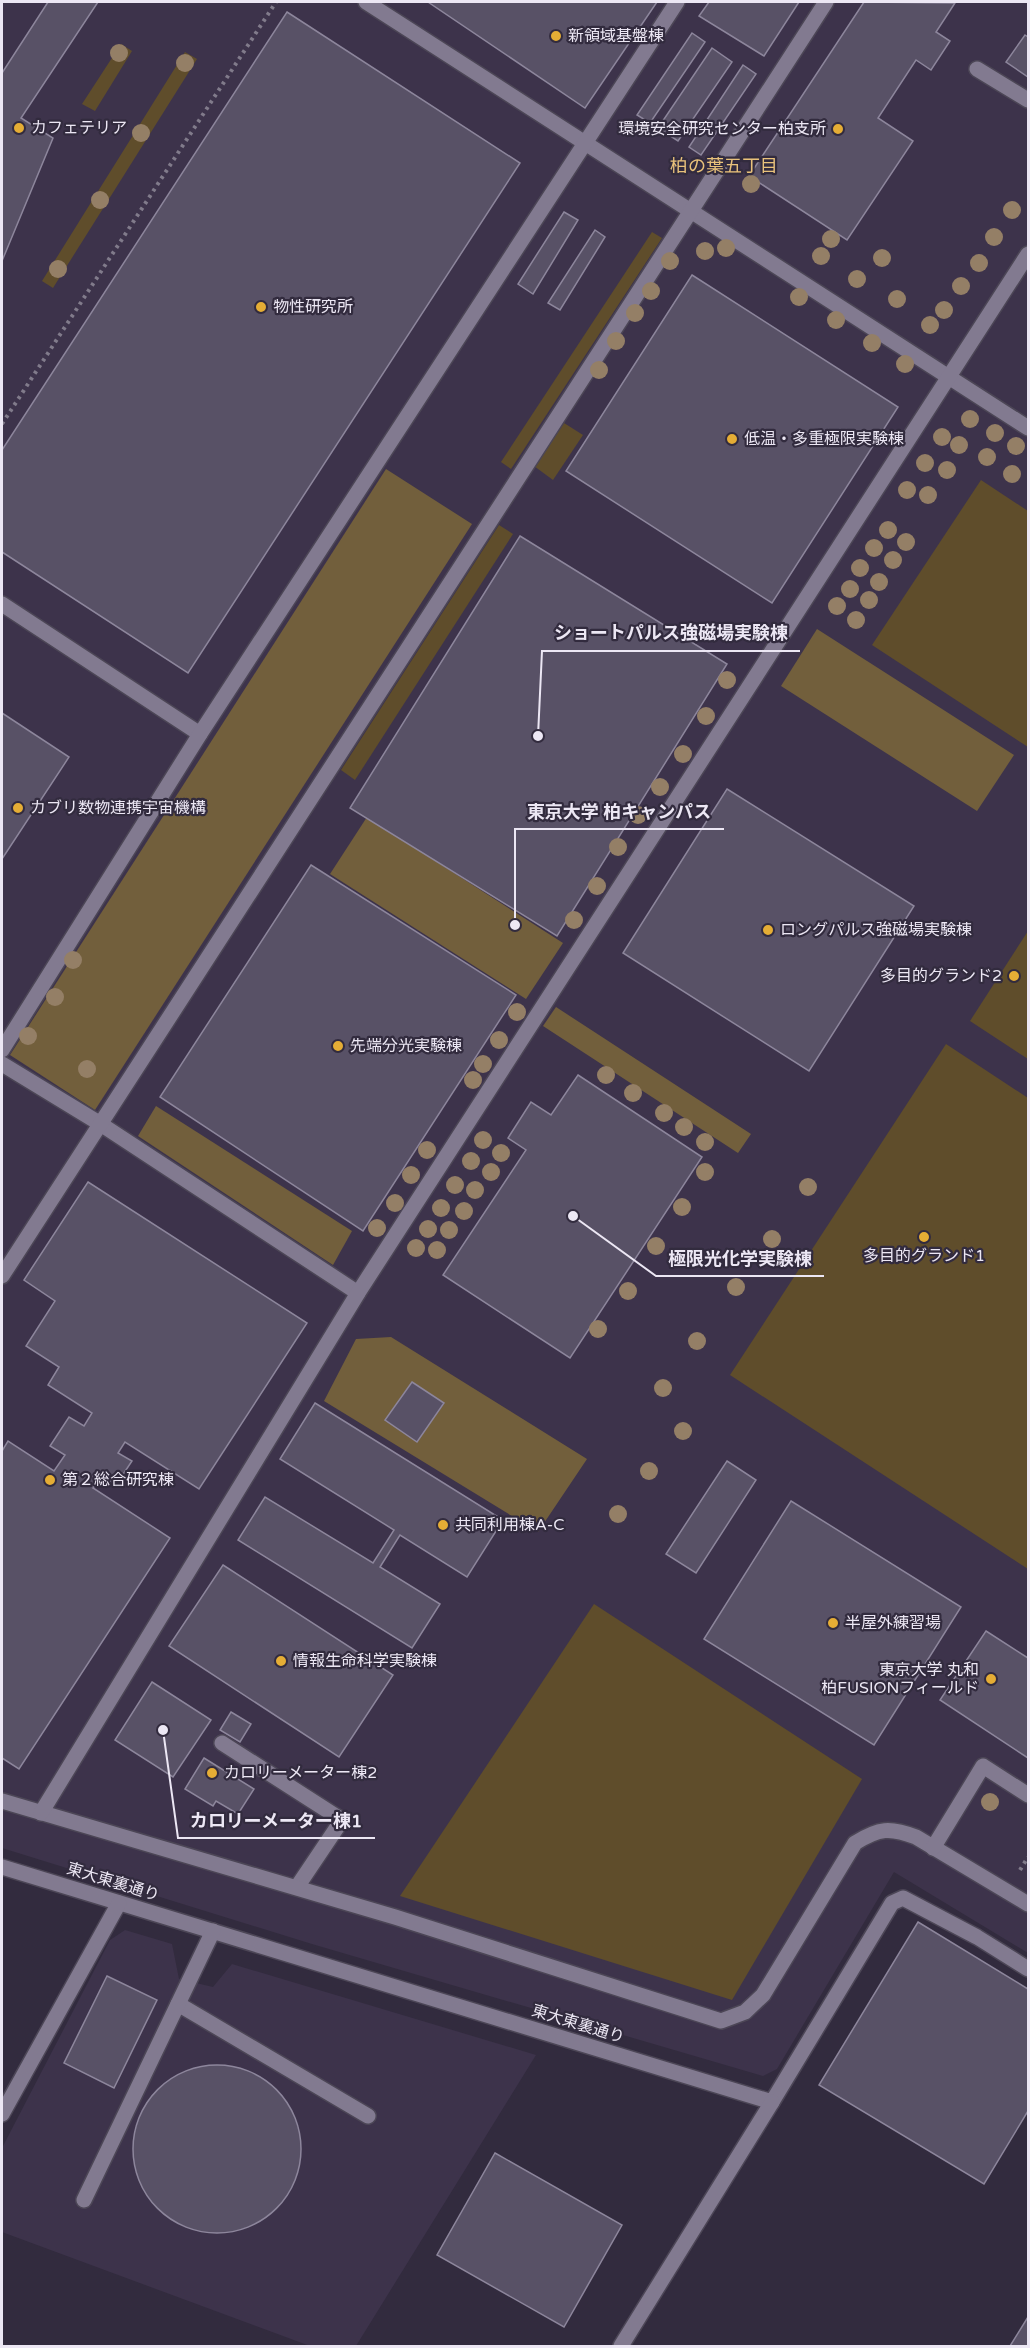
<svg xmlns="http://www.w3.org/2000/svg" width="1030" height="2348" viewBox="0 0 1030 2348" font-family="'Varela Round','Noto Sans JP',sans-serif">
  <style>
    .built { fill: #3d334b }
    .green { fill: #5f4d2b }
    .forest { fill: #725f3c; fill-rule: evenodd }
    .building { fill: #585166; stroke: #8d869c; stroke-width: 1.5 }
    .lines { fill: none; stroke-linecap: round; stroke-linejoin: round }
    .minor-casing { stroke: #4c4656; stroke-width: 18 }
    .path { stroke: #817b8b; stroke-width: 4; stroke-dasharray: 3 4.5; stroke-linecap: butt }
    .minor { stroke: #827a90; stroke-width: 15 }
    .tree { fill: #947f66 }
    .poi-dot { fill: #e5ad35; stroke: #322b3e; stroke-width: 2 }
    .labels { text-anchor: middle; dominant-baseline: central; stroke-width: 4.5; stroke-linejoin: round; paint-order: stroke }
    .poi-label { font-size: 16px; fill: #ece7f4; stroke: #322b3e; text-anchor: start }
    .street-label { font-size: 16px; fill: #ece7f4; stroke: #322b3e }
    .neighbourhood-label { font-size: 18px; fill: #e9c27b; stroke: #322b3e }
    .leader { fill: none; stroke: #ece7f4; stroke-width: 2 }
    .callout-dot { fill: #ece7f4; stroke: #322b3e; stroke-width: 2 }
    .callout-label { font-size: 18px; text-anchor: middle; font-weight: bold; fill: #ece7f4; stroke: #322b3e; stroke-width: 4.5; stroke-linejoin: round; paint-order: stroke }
  </style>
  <rect width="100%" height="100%" fill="#322b3e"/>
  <g class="built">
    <path d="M2,2H1028V1953L894,1872L777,2069L763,2076L312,1944L2,1848Z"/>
    <path d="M125,1930L172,1944L179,1979L213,1987L232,1964L536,2055L356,2346H310L2,2232V2148L110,1940Z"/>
  </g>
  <g class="green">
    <path d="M121,44L132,51L95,111L82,104Z"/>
    <path d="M185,52L197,59L53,288L42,281Z"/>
    <path d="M652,232L662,238L511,469L501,462Z"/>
    <path d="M564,423L583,435L553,480L534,466Z"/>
    <path d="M981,480L1028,511V747L872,645Z"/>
    <path d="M499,525L513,534L355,780L341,770Z"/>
    <path d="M1028,931V1059L970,1021Z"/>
    <path d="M946,1044L1028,1098V1569L730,1375Z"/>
    <path d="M594,1604L862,1779L732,2000L400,1896Z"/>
  </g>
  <g class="forest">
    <path d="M386,469L472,524L95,1110L10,1055Z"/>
    <path d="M817,629L1014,755L977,811L781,686Z"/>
    <path d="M367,817L563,943L526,999L330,874Z"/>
    <path d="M556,1007L751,1134L738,1153L543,1026Z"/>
    <path d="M156,1106L352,1231L333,1265L138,1136Z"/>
    <path d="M391,1337L587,1459L538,1532L324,1401L356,1339ZM412,1382L444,1404L417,1441L385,1420Z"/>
  </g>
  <g class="building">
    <path d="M48,2H98L21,118L53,138L2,261V73Z"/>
    <path d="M428,2H657L585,108Z"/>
    <path d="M709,2H799L764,56L699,16Z"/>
    <path d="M864,2L955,3L936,32L950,41L931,70L916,60L878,118L913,141L847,240L749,176Z"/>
    <path d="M287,12L520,163L188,673L2,552V450Z"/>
    <path d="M692,33L705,42L650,123L637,115Z"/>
    <path d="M1025,35L1028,37V77L1006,62Z"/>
    <path d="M712,48L732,62L678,141L658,128Z"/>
    <path d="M743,65L756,74L701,155L689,147Z"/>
    <path d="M564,212L578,220L533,294L518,284Z"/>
    <path d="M595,230L605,237L560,310L548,303Z"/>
    <path d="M692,275L898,407L772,603L566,471Z"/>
    <path d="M520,536L727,664L557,936L350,808Z"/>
    <path d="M2,713L69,757L2,859Z"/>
    <path d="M727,789L914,906L809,1071L623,953Z"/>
    <path d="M311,865L516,995L363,1231L160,1097Z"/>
    <path d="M578,1075L702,1157L570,1358L443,1275L526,1150L508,1138L531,1102L551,1115Z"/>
    <path d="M88,1182L307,1323L199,1489L125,1442L118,1453L132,1461L116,1485L101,1475L93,1488L170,1538L19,1769L2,1758V1451L8,1441L54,1471L65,1455L50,1446L69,1417L84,1426L92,1413L48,1385L59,1367L26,1346L55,1301L24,1280Z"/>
    <path d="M412,1382L444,1403L417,1442L385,1420Z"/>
    <path d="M315,1403L503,1520L467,1577L400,1535L380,1567L440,1604L412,1648L238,1540L265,1497L373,1563L394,1530L280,1459Z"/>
    <path d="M727,1461L756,1480L696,1573L666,1554Z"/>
    <path d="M791,1501L961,1607L874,1745L704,1639Z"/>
    <path d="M223,1565L393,1675L339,1757L169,1646Z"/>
    <path d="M986,1631L1028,1658V1758L940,1700Z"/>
    <path d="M152,1682L211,1720L173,1777L115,1740Z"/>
    <path d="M231,1712L251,1724L240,1742L220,1730Z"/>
    <path d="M204,1758L254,1789L238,1814L216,1801L213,1806L185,1789Z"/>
    <path d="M918,1922L1028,1989V2111L984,2184L819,2085Z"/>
    <path d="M107,1976L157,2000L114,2088L64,2063Z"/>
    <circle cx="217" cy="2149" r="84"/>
    <path d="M495,2153L622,2225L564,2327L437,2255Z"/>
    <path d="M1028,2317V2346H1010Z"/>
  </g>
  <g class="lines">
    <g class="minor-casing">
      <g id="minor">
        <path d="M366,2L1028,428"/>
        <path d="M977,69L1028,100"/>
        <path d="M2,604L200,734"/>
        <path d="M2,1050L200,734L677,2"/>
        <path d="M2,1064L99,1123L358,1293"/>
        <path d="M2,1276L826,2"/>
        <path d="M222,1743L342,1820L297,1887"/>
        <path d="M2,1801L395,1917L721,2021L745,2012L763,1995L855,1843C879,1828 890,1827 916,1837L1028,1904"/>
        <path d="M41,1813L358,1293L1028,254"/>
        <path d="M933,1848L983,1766L1028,1795"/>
        <path d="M2,1867L772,2102L892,1903L903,1898L977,1937L1028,1969"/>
        <path d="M178,2004L368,2116"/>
        <path d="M2,2114L119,1903"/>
        <path d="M84,2200L213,1931"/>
        <path d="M621,2346L772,2102"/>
      </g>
    </g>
    <g class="path">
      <path d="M2,424L276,2"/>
      <path d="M1020,1870L1028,1857"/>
    </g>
    <use href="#minor" class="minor"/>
  </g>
  <g class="tree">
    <circle cx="119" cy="53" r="9"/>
    <circle cx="185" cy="63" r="9"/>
    <circle cx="141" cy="133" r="9"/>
    <circle cx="751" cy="184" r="9"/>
    <circle cx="100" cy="200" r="9"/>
    <circle cx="1012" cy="210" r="9"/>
    <circle cx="994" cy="237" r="9"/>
    <circle cx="831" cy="239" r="9"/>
    <circle cx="726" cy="248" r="9"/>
    <circle cx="705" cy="251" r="9"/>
    <circle cx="821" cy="256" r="9"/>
    <circle cx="882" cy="258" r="9"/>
    <circle cx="670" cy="261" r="9"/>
    <circle cx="979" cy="263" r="9"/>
    <circle cx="58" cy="269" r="9"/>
    <circle cx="857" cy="279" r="9"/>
    <circle cx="961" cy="286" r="9"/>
    <circle cx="651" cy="291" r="9"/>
    <circle cx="799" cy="297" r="9"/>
    <circle cx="897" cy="299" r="9"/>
    <circle cx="944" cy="310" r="9"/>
    <circle cx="635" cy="313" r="9"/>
    <circle cx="836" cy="320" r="9"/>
    <circle cx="930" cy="325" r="9"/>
    <circle cx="616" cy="341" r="9"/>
    <circle cx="872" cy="343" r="9"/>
    <circle cx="905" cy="364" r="9"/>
    <circle cx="599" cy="370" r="9"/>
    <circle cx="970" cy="419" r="9"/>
    <circle cx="995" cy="433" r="9"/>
    <circle cx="942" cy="437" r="9"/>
    <circle cx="959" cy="445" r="9"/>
    <circle cx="1016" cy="446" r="9"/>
    <circle cx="987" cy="457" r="9"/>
    <circle cx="925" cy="463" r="9"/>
    <circle cx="947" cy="470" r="9"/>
    <circle cx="1012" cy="474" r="9"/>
    <circle cx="907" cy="490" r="9"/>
    <circle cx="928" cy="495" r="9"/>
    <circle cx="888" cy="530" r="9"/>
    <circle cx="906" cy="542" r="9"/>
    <circle cx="874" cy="548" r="9"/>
    <circle cx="893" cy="560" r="9"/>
    <circle cx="860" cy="568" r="9"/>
    <circle cx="879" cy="582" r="9"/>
    <circle cx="850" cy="589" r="9"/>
    <circle cx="869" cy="600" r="9"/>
    <circle cx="837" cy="606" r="9"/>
    <circle cx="856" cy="620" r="9"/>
    <circle cx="727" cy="680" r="9"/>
    <circle cx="706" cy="716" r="9"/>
    <circle cx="683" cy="754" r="9"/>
    <circle cx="660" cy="787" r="9"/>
    <circle cx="638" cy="815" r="9"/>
    <circle cx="618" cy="847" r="9"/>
    <circle cx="597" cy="886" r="9"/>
    <circle cx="574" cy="920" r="9"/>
    <circle cx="73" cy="960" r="9"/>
    <circle cx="55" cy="997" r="9"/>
    <circle cx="517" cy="1012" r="9"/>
    <circle cx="28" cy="1036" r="9"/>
    <circle cx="499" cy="1040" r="9"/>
    <circle cx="483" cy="1064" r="9"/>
    <circle cx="87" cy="1069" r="9"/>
    <circle cx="606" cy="1075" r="9"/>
    <circle cx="473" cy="1080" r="9"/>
    <circle cx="633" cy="1093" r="9"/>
    <circle cx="664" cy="1113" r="9"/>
    <circle cx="684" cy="1127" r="9"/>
    <circle cx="483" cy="1140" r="9"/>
    <circle cx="705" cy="1142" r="9"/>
    <circle cx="427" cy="1150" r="9"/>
    <circle cx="501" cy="1153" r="9"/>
    <circle cx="471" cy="1161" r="9"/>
    <circle cx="491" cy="1172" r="9"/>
    <circle cx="705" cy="1172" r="9"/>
    <circle cx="411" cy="1175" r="9"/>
    <circle cx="455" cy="1185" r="9"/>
    <circle cx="808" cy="1187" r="9"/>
    <circle cx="475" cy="1190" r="9"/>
    <circle cx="395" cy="1203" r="9"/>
    <circle cx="682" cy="1207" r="9"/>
    <circle cx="441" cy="1208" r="9"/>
    <circle cx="464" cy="1211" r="9"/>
    <circle cx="377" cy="1228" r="9"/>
    <circle cx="428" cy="1229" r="9"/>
    <circle cx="449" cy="1230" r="9"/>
    <circle cx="772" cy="1239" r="9"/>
    <circle cx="656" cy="1246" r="9"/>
    <circle cx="416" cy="1248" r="9"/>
    <circle cx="437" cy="1250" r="9"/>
    <circle cx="736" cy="1287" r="9"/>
    <circle cx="628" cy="1291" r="9"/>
    <circle cx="598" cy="1329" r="9"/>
    <circle cx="697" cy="1341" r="9"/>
    <circle cx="663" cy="1388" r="9"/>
    <circle cx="683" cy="1431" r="9"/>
    <circle cx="649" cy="1471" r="9"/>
    <circle cx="618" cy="1514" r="9"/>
    <circle cx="990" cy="1802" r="9"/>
  </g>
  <g class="poi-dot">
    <circle cx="556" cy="36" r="6"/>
    <circle cx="19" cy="128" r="6"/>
    <circle cx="838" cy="129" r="6"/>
    <circle cx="261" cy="307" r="6"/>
    <circle cx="732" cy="439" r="6"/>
    <circle cx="18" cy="808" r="6"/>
    <circle cx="768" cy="930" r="6"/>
    <circle cx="1014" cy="976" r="6"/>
    <circle cx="338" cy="1046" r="6"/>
    <circle cx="924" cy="1237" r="6"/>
    <circle cx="50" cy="1480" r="6"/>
    <circle cx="443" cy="1525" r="6"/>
    <circle cx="833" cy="1623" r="6"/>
    <circle cx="281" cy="1661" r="6"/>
    <circle cx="991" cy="1679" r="6"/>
    <circle cx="212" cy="1773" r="6"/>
  </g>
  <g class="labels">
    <g class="poi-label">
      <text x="568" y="36">新領域基盤棟</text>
      <text x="31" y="128">カフェテリア</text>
      <text x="826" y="129" text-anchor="end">環境安全研究センター柏支所</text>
      <text x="273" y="307">物性研究所</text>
      <text x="744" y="439">低温・多重極限実験棟</text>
      <text x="30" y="808">カブリ数物連携宇宙機構</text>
      <text x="780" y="930">ロングパルス強磁場実験棟</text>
      <text x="1002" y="976" text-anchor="end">多目的グランド2</text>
      <text x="350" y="1046">先端分光実験棟</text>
      <text x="924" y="1256" text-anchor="middle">多目的グランド1</text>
      <text x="62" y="1480">第２総合研究棟</text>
      <text x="455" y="1525">共同利用棟A-C</text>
      <text x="845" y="1623">半屋外練習場</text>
      <text x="293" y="1661">情報生命科学実験棟</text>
      <text x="979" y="1670" text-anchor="end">東京大学 丸和<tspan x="979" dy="18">柏FUSIONフィールド</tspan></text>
      <text x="224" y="1773">カロリーメーター棟2</text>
    </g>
    <g class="street-label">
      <text transform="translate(113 1882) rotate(17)">東大東裏通り</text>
      <text transform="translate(578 2024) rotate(17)">東大東裏通り</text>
    </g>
    <g class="neighbourhood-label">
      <text x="724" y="166">柏の葉五丁目</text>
    </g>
  </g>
  <path class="leader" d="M538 736L542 651H800M515 925L515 829H724M573 1216L656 1276H824M163 1730L178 1838H375"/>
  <g class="callout-dot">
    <circle cx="538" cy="736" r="6"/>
    <circle cx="515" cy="925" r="6"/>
    <circle cx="573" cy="1216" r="6"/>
    <circle cx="163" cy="1730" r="6"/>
  </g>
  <g class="callout-label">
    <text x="671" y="639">ショートパルス強磁場実験棟</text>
    <text x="619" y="818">東京大学 柏キャンパス</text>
    <text x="740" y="1265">極限光化学実験棟</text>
    <text x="276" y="1827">カロリーメーター棟1</text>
  </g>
  <rect width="1030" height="2348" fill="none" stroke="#ece7f4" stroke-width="6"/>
</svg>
